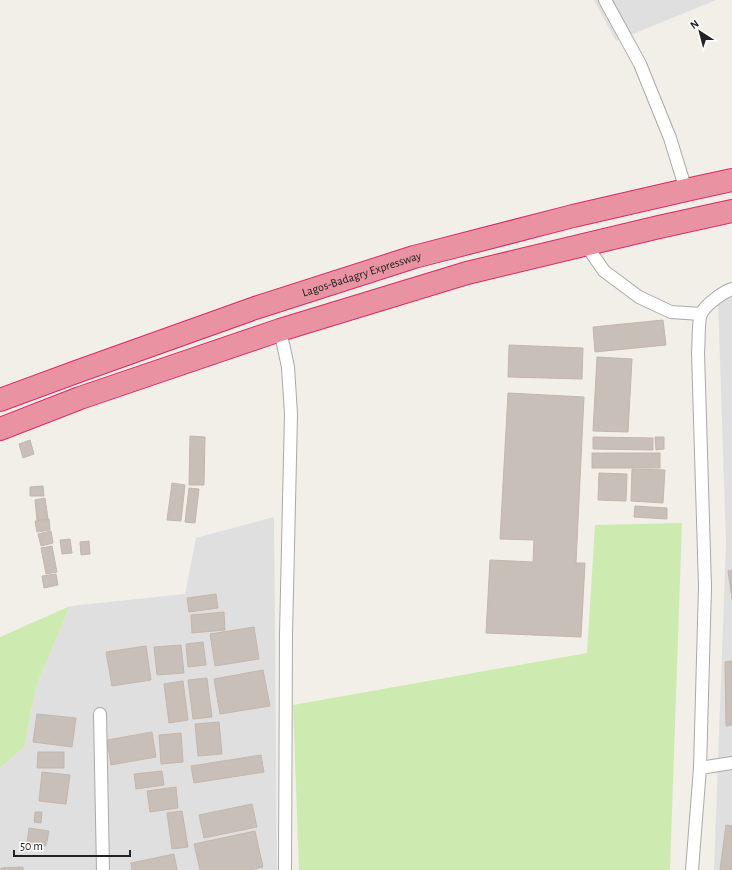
<svg xmlns="http://www.w3.org/2000/svg" width="732" height="870" viewBox="0 0 732 870" font-family="'Alegreya Sans',sans-serif">
  <style>
    .residential { fill: #e0dfdf }
    .grass { fill: #cdebb0 }
    .building { fill: #c7bfb8; stroke: #c4b6ab }
    .lines { fill: none; stroke-linecap: round; stroke-linejoin: round }
    .street-casing { stroke: #a9a9a9; stroke-width: 14 }
    .highway-casing { stroke: #dc2a67; stroke-width: 24 }
    .street { stroke: #fff; stroke-width: 12 }
    .highway { stroke: #e892a2; stroke-width: 22 }
    .labels { text-anchor: middle; dominant-baseline: central; stroke-width: 3; stroke-linejoin: round; paint-order: stroke }
    .street-label { font-size: 12px; fill: #222; stroke: #fff }
  </style>
  <rect width="100%" height="100%" fill="#f2efe9"/>
  <g class="residential">
    <path d="M594,0H716L616,41Z"/>
    <path d="M732,294V870H714L726,542L718,299Z"/>
    <path d="M274,517L277,870H0V768L24,747L36,687L70,606L185,594L196,538Z"/>
  </g>
  <g class="grass">
    <path d="M682,523L670,870H299L293,705L587,653L595,525Z"/>
    <path d="M70,606L36,687L24,747L0,768V637Z"/>
  </g>
  <g class="building">
    <path d="M663,320L666,345L595,352L593,327Z"/>
    <path d="M509,345L583,348L582,379L508,377Z"/>
    <path d="M597,357L632,359L628,432L593,431Z"/>
    <path d="M508,393L584,397L576,563H585L581,637L486,633L490,560L533,562L534,540L500,539Z"/>
    <path d="M190,436L205,437L204,485H189Z"/>
    <path d="M593,437L653,438V450L593,449Z"/>
    <path d="M655,437H664V449L656,450Z"/>
    <path d="M30,440L34,454L23,458L19,444Z"/>
    <rect x="592" y="453" width="68" height="15"/>
    <path d="M632,469L665,470L663,503L631,501Z"/>
    <path d="M599,473L627,474L626,501L598,500Z"/>
    <path d="M172,483L185,485L181,521L167,520Z"/>
    <path d="M43,486L44,496H30V487Z"/>
    <path d="M189,488L199,489L195,523L185,522Z"/>
    <path d="M45,498L48,519L37,520L35,500Z"/>
    <path d="M635,506L667,508V519L634,517Z"/>
    <path d="M49,519L50,530L37,532L35,521Z"/>
    <path d="M51,531L53,543L41,546L38,534Z"/>
    <path d="M70,539L72,553L62,554L60,540Z"/>
    <path d="M89,541L90,554L81,555L80,542Z"/>
    <path d="M52,546L57,572L46,574L41,548Z"/>
    <path d="M732,570V599L728,571Z"/>
    <path d="M56,574L58,585L44,588L42,576Z"/>
    <path d="M216,594L218,608L189,612L187,598Z"/>
    <path d="M224,612L225,630L192,633L191,615Z"/>
    <path d="M254,627L259,659L215,666L210,634Z"/>
    <path d="M203,642L206,665L188,667L186,644Z"/>
    <path d="M181,645L184,673L157,675L154,647Z"/>
    <path d="M146,646L151,680L112,686L106,652Z"/>
    <path d="M732,661V725L726,726L725,662Z"/>
    <path d="M263,670L270,706L220,714L214,679Z"/>
    <path d="M207,678L212,717L193,719L188,680Z"/>
    <path d="M183,681L188,720L169,723L164,684Z"/>
    <path d="M37,714L76,718L72,747L33,742Z"/>
    <path d="M219,722L222,754L198,756L195,724Z"/>
    <path d="M152,732L156,757L111,765L107,740Z"/>
    <path d="M181,733L183,762L161,764L159,735Z"/>
    <path d="M38,752H64V768H37Z"/>
    <path d="M261,755L264,772L194,783L191,766Z"/>
    <path d="M162,771L164,785L136,789L134,774Z"/>
    <path d="M42,772L70,775L66,804L39,801Z"/>
    <path d="M176,787L178,808L150,812L147,791Z"/>
    <path d="M252,804L257,827L204,838L199,815Z"/>
    <path d="M182,811L188,847L172,849L167,813Z"/>
    <path d="M35,812H42L41,823L34,822Z"/>
    <path d="M726,825L732,826V870H720Z"/>
    <path d="M29,828L49,831L46,846L27,843Z"/>
    <path d="M255,831L263,867L250,870H200L194,844Z"/>
    <path d="M174,854L177,870H132L131,863Z"/>
    <path d="M23,867V870H1V868Z"/>
  </g>
  <g class="lines">
    <g class="street-casing">
      <g id="street">
        <path d="M605,0L640,64L670,138L686,190"/>
        <path d="M586,245L604,271L639,297L671,312L701,314"/>
        <path d="M280,330L288,367L291,414L286,635L285,870"/>
        <path d="M100,714L103,870"/>
        <path d="M700,768L732,763"/>
        <path d="M692,870L700,768L705,587L698,352C699,344 698,320 701,314C705,305 723,292 732,289"/>
      </g>
    </g>
    <g class="highway-casing">
      <g id="highway">
        <path id="s1" d="M0,400L76,372L255,308L414,257L573,216L686,190L732,180"/>
        <path d="M0,429L80,398L280,330L467,273L659,227L732,211"/>
      </g>
    </g>
    <use href="#street" class="street"/>
    <use href="#highway" class="highway"/>
  </g>
  <g class="labels">
    <g class="street-label">
      <text stroke="none"><textPath href="#s1" startOffset="383">Lagos-Badagry Expressway</textPath></text>
    </g>
  </g>
  <g transform="translate(700 32) rotate(324)" stroke="#ffffff" stroke-width="3" paint-order="stroke">
  <path d="M0-3L7 15L0 10L-7 15Z" fill="#222222"/>
  <text y="-6" font-size="11" font-weight="bold" text-anchor="middle" fill="#222222">N</text>
  </g>
  <path d="M14 850v6h116v-6" fill="none" stroke="#222222" stroke-width="2"/>
  <text x="20" y="850" font-size="12" fill="#222222" stroke="#ffffff" stroke-width="3" paint-order="stroke">50 m</text>
</svg>
